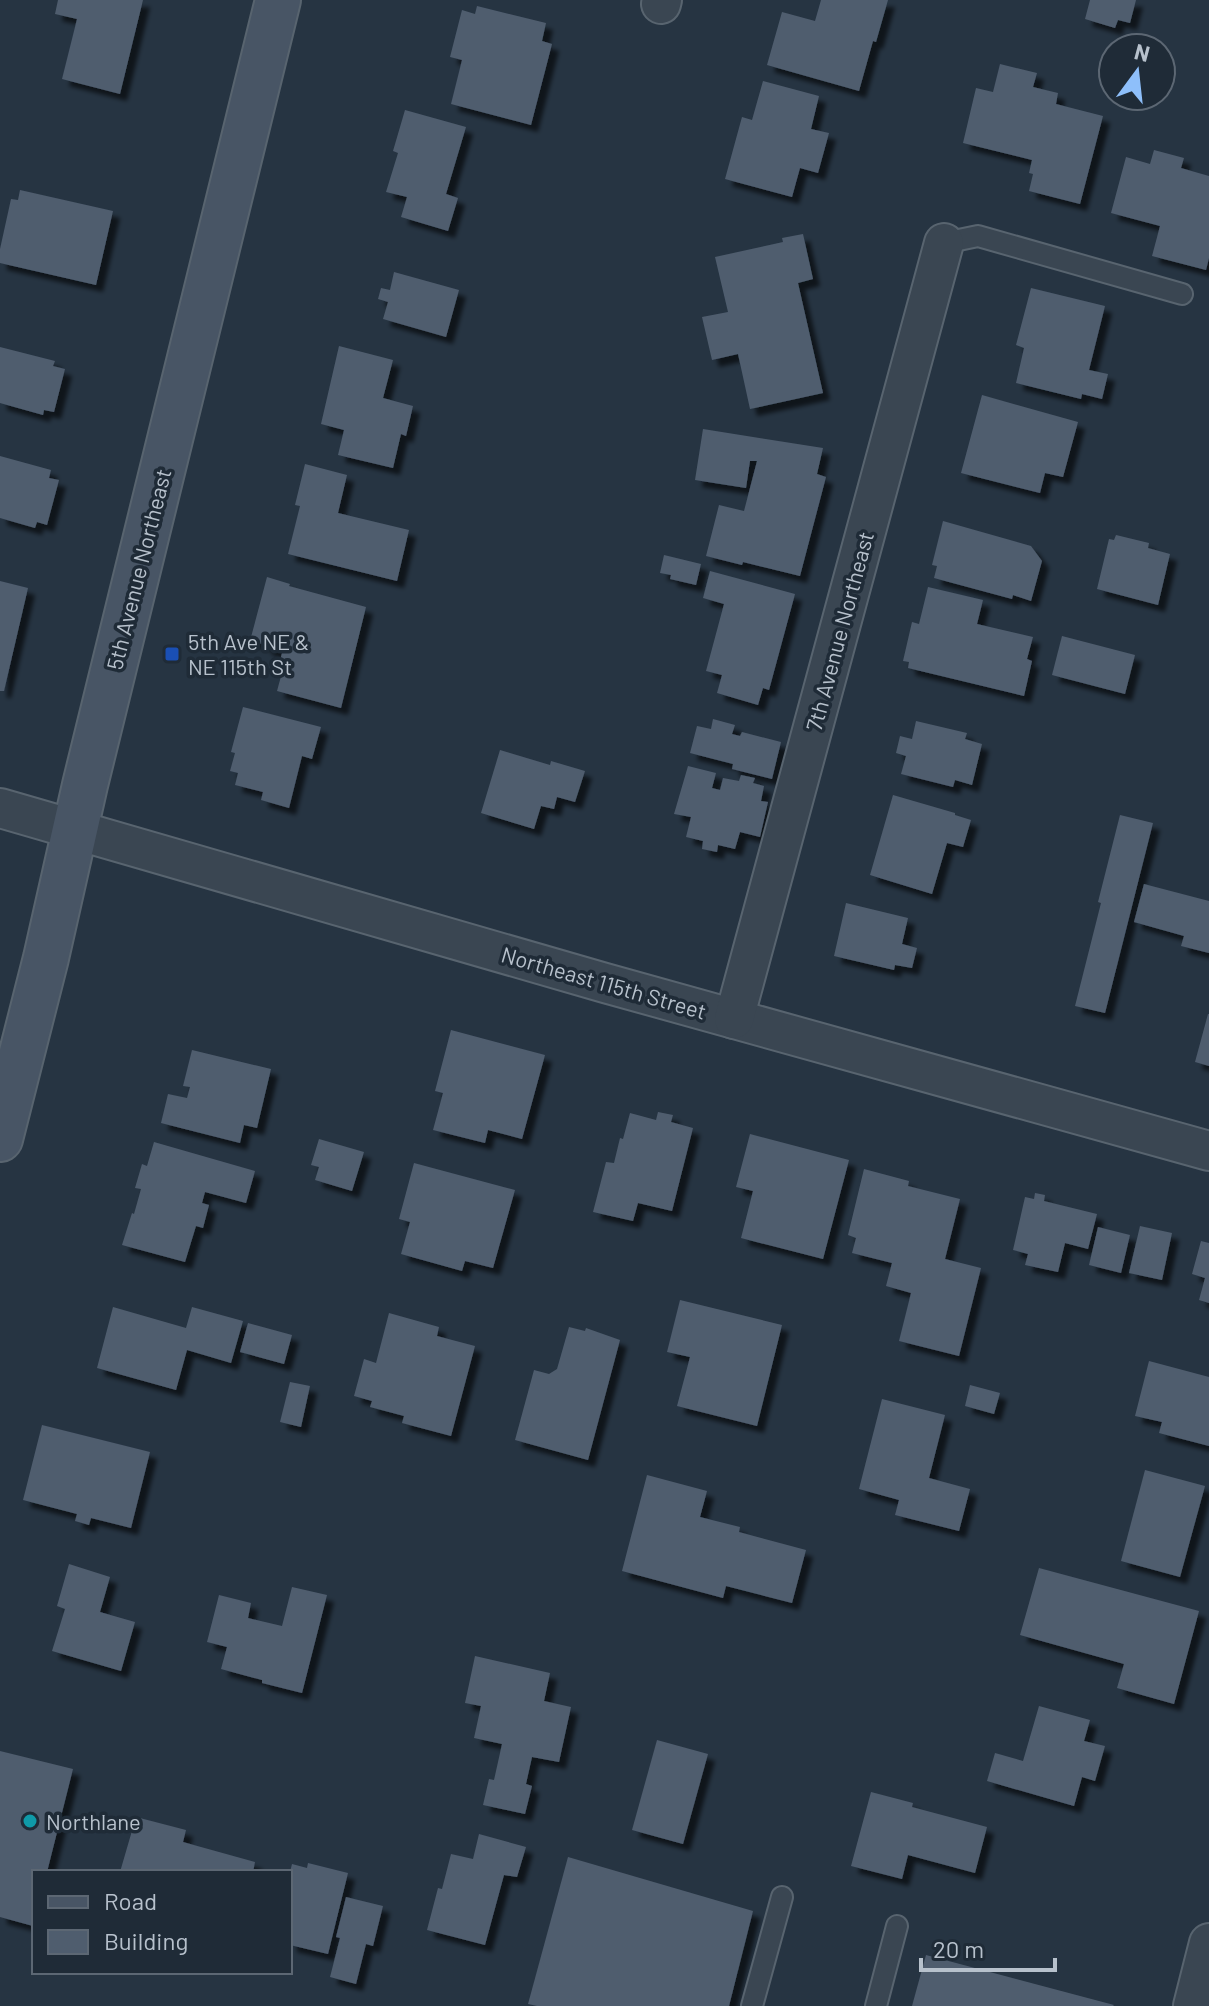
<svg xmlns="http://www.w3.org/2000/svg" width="1209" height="2006" viewBox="0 0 1209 2006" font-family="Barlow,sans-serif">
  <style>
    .building { fill: #4f5d6e; filter: url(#shadow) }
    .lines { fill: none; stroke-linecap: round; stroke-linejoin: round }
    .service-casing { stroke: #58646f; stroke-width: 24 }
    .minor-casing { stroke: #58646f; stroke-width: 42 }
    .secondary-casing { stroke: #58646f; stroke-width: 48 }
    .service { stroke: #3a4652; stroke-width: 20 }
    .minor { stroke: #3a4652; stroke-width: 38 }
    .secondary { stroke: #485565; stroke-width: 44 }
    .transit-dot { fill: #1a4fb4; stroke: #1f2b37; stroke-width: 3 }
    .culture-dot { fill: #0f9aa8; stroke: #1f2b37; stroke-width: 3 }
    .labels { text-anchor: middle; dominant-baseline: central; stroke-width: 7; stroke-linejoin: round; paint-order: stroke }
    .street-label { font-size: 22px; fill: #b7c1cc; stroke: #1f2b37 }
    .poi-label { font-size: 22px; fill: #b7c1cc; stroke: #1f2b37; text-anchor: start }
  </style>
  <defs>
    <filter id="shadow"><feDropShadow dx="7" dy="7" stdDeviation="2" flood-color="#0009"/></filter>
  </defs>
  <rect width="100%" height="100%" fill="#263442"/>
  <g class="building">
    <path d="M58,0H143L120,94L62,79L77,19L55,14Z"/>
    <path d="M821,0H888L876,42L873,41L859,91L767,65L782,12L815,21Z"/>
    <path d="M1090,0H1136L1130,23L1118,20L1115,28L1085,19Z"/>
    <path d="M477,6L546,23L542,41L552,44L531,125L451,104L462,60L450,57L462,10L475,14Z"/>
    <path d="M1000,64L1037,73L1033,87L1058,93L1056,104L1103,116L1080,204L1029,191L1033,174L1029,173L1032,160L963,143L976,88L993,92Z"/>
    <path d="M763,81L819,96L811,129L829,133L818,173L800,168L792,197L725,179L742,117L752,120Z"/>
    <path d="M405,110L466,127L446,194L458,198L448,231L401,217L407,197L386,192L398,153L393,151Z"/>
    <path d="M1154,150L1184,158L1181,168L1209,176V258L1206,270L1152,256L1160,226L1111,213L1126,157L1150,164Z"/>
    <path d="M20,190L113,211L96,285L0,263V249L11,199L18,200Z"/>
    <path d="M803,234L813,279L798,283L823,393L750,409L738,354L712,360L702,317L728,312L715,257L783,242L782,238Z"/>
    <path d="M394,272L459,290L446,337L383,319L388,302L378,299L381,288L390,290Z"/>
    <path d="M1031,288L1105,306L1089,370L1108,374L1102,399L1082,394L1081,399L1016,383L1024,348L1016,345Z"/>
    <path d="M339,346L393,360L383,398L413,406L406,436L401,434L393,468L338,455L344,430L321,424Z"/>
    <path d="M0,347L55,361L53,366L65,369L54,412L44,410L43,415L0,403Z"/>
    <path d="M982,395L1078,422L1063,477L1045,473L1040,493L961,473Z"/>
    <path d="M703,429L823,448L817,474L826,477L800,576L743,562L742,565L706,556L719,505L744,511L757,461H750L746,488L695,480Z"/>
    <path d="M0,456L51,470L49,478L59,480L47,525L37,522L35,528L0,518Z"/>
    <path d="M305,464L347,475L338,513L409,530L397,581L288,554L300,506L295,505Z"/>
    <path d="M943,521L1031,546L1042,561L1031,601L1013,595L1012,599L934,578L937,566L932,565Z"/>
    <path d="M1116,535L1149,543L1148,548L1170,554L1158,605L1097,589L1109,539L1114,540Z"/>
    <path d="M664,555L701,564L696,585L670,579L671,575L660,573Z"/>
    <path d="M710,571L795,594L769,690L763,688L758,705L717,693L722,675L706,671L724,604L703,598Z"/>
    <path d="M267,577L290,584L289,586L366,607L341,708L277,691L283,669L278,668L282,653L265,648L266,645L250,641Z"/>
    <path d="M0,581L28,588L4,691H0Z"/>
    <path d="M928,587L983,600L977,624L1033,637L1027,659L1032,661L1024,696L908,668L909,662L903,661L912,622L919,624Z"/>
    <path d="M1062,636L1135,655L1125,694L1052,675Z"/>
    <path d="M243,707L321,727L312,759L302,756L289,808L261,800L263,792L235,785L238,773L230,771L235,753L231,752Z"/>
    <path d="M713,719L735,725L732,734L740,736L742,732L781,742L772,779L732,769L733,764L690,753L697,726L711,729Z"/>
    <path d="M916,721L967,733L965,739L982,744L972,785L955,780L953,787L901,774L906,756L896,753L900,736L912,739Z"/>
    <path d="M500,750L550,765L551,761L585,771L575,802L557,797L554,809L541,806L534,829L481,813Z"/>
    <path d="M688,766L716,773L712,788L720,790L723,778L739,781L741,775L755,778L753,783L764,786L761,801L768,802L760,837L740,832L735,849L718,845L717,852L702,849L703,841L686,837L691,817L674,814Z"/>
    <path d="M893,795L955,813V815L971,820L963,847L947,843L932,894L870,875Z"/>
    <path d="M1120,815L1153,823L1105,1013L1075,1006L1101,903L1098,902Z"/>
    <path d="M1144,884L1209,901V953L1181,946L1184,936L1134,922Z"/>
    <path d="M846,903L908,918L902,944L917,948L912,968L895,965L894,970L834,956Z"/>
    <path d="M1208,1014H1209V1066L1195,1062Z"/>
    <path d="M451,1030L545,1055L522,1139L488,1130L485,1143L433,1130L443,1093L435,1091Z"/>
    <path d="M192,1050L271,1069L257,1128L244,1125L240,1143L161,1123L168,1094L187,1098L190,1087L183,1086Z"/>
    <path d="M658,1112L673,1115L671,1122L693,1128L672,1211L638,1203L633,1221L593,1212L606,1162L614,1163L620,1138L623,1139L630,1113L656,1120Z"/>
    <path d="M750,1134L849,1160L823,1259L741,1238L753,1191L736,1187Z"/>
    <path d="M319,1139L364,1152L352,1191L315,1180L319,1167L311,1165Z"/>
    <path d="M154,1142L255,1171L246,1203L205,1192L202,1203L209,1205L203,1228L196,1226L185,1262L122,1245L132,1213L134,1214L141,1189L135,1188L142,1164L147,1166Z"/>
    <path d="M414,1163L515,1190L493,1268L465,1261L462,1271L401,1254L410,1222L399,1219Z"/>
    <path d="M864,1169L909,1181L908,1186L960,1199L945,1259L981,1268L959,1356L899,1341L911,1293L886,1286L892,1263L852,1253L856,1238L848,1235Z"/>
    <path d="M1035,1193L1045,1195L1044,1201L1097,1214L1088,1249L1065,1243L1058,1272L1025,1265L1028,1254L1013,1250L1025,1197L1034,1199Z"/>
    <path d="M1140,1226L1172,1233L1162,1280L1129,1273Z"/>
    <path d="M1098,1227L1130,1235L1121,1273L1089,1265Z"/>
    <path d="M1201,1241L1209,1243V1303L1199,1300L1205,1278L1192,1274Z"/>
    <path d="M680,1300L782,1325L757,1426L677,1406L690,1357L667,1352Z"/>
    <path d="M113,1307L186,1328L192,1307L243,1321L231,1363L187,1350L176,1390L97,1368Z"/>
    <path d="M389,1313L439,1327L437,1336L475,1346L451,1436L402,1423L404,1416L370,1407L372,1401L354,1396L364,1359L376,1363Z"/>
    <path d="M248,1323L292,1335L284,1364L240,1352Z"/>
    <path d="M569,1327L585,1331L586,1328L620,1340L588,1460L515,1440L534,1370L549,1374L557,1369Z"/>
    <path d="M1149,1361L1209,1377V1446L1159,1433L1162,1422L1135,1416Z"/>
    <path d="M290,1382L310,1386L301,1427L280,1422Z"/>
    <path d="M970,1385L1000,1393L994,1414L965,1406Z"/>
    <path d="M882,1399L945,1415L929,1478L970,1489L959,1531L895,1515L899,1500L859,1489Z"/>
    <path d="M42,1425L150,1452L131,1528L91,1518L89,1525L75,1521L77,1514L23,1500Z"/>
    <path d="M1145,1470L1205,1486L1180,1577L1121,1561Z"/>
    <path d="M647,1475L707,1491L700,1517L740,1527L739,1532L806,1550L792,1603L726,1586L723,1598L622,1571Z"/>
    <path d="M69,1564L110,1577L100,1612L135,1622L121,1671L52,1651L65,1609L57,1606Z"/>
    <path d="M1039,1568L1199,1611L1174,1704L1117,1688L1124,1664L1020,1635Z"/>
    <path d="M292,1587L327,1595L302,1693L262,1683V1680L221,1669L227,1647L207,1642L219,1595L251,1603L248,1618L282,1626Z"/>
    <path d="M475,1656L550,1673L544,1701L571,1707L559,1762L532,1757L526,1784L532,1786L525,1814L483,1805L489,1779L494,1780L502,1744L474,1738L481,1706L465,1703Z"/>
    <path d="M1039,1706L1090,1720L1084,1741L1105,1746L1095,1781L1082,1777L1074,1806L987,1781L995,1753L1023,1761Z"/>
    <path d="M657,1740L708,1754L683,1844L632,1830Z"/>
    <path d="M0,1751L73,1769L47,1872H34L33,1926L0,1917Z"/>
    <path d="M871,1792L913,1803L912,1807L987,1827L975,1873L908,1855L902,1879L851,1866Z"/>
    <path d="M136,1817L186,1830L183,1842L255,1862L253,1872H120Z"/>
    <path d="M479,1834L526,1847L517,1877L504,1875L485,1945L427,1930L438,1888L442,1889L451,1854L473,1859Z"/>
    <path d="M568,1857L753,1911L729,2006H537L528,2004Z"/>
    <path d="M308,1863L348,1873L328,1954L290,1945V1872L292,1864L307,1868Z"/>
    <path d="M346,1897L383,1906L373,1946L366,1944L356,1984L330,1977L340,1938L336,1937Z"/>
    <path d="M926,1955L1114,2005L1113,2006H912Z"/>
  </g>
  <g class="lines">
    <g class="service-casing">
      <g id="service">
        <path d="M944,243L978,236L1182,294"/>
        <path d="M752,2006L782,1897"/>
        <path d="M876,2006L897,1926"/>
      </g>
    </g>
    <g class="minor-casing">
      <g id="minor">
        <path d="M661,4L662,0"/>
        <path d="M0,808L605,983L1209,1151"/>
        <path d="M734,1019L944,243"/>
        <path d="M1193,2006L1209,1943"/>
      </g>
    </g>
    <g class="secondary-casing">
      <path id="secondary" d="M0,1139L46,958L85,785L278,0"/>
    </g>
    <use href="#service" class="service"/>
    <use href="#minor" class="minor"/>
    <use href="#secondary" class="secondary"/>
  </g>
  <rect class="transit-dot" x="164" y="646" width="16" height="16" rx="4"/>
  <circle class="culture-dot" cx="30" cy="1821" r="8"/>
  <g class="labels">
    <g class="street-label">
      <text transform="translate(138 569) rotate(-76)">5th Avenue Northeast</text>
      <text transform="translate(839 631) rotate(-75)">7th Avenue Northeast</text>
      <text transform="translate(604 982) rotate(16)">Northeast 115th Street</text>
    </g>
    <g class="poi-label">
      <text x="188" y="641">5th Ave NE &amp;<tspan x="188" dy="25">NE 115th St</tspan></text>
      <text x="46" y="1821">Northlane</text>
    </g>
  </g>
  <rect x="32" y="1870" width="260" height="104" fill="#1f2b37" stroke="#5c6773" stroke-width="2"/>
  <rect x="48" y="1896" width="40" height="12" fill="#485565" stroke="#5c6773" stroke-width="2"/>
  <text x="104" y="1910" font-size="24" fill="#b7c1cc">Road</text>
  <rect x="48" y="1930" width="40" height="24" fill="#4f5d6e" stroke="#5c6773" stroke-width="2"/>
  <text x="104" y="1950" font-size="24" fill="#b7c1cc">Building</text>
  <g transform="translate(1137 72) rotate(15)"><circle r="38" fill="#1f2b37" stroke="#5c6773" stroke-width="2"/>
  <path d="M0-6L14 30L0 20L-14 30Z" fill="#8ebffa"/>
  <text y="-12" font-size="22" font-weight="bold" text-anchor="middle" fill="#b7c1cc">N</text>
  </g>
  <path d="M921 1958v12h134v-12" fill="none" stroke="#b7c1cc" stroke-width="4"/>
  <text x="933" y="1958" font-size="24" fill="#b7c1cc" stroke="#1f2b37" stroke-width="6" paint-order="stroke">20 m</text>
</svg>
